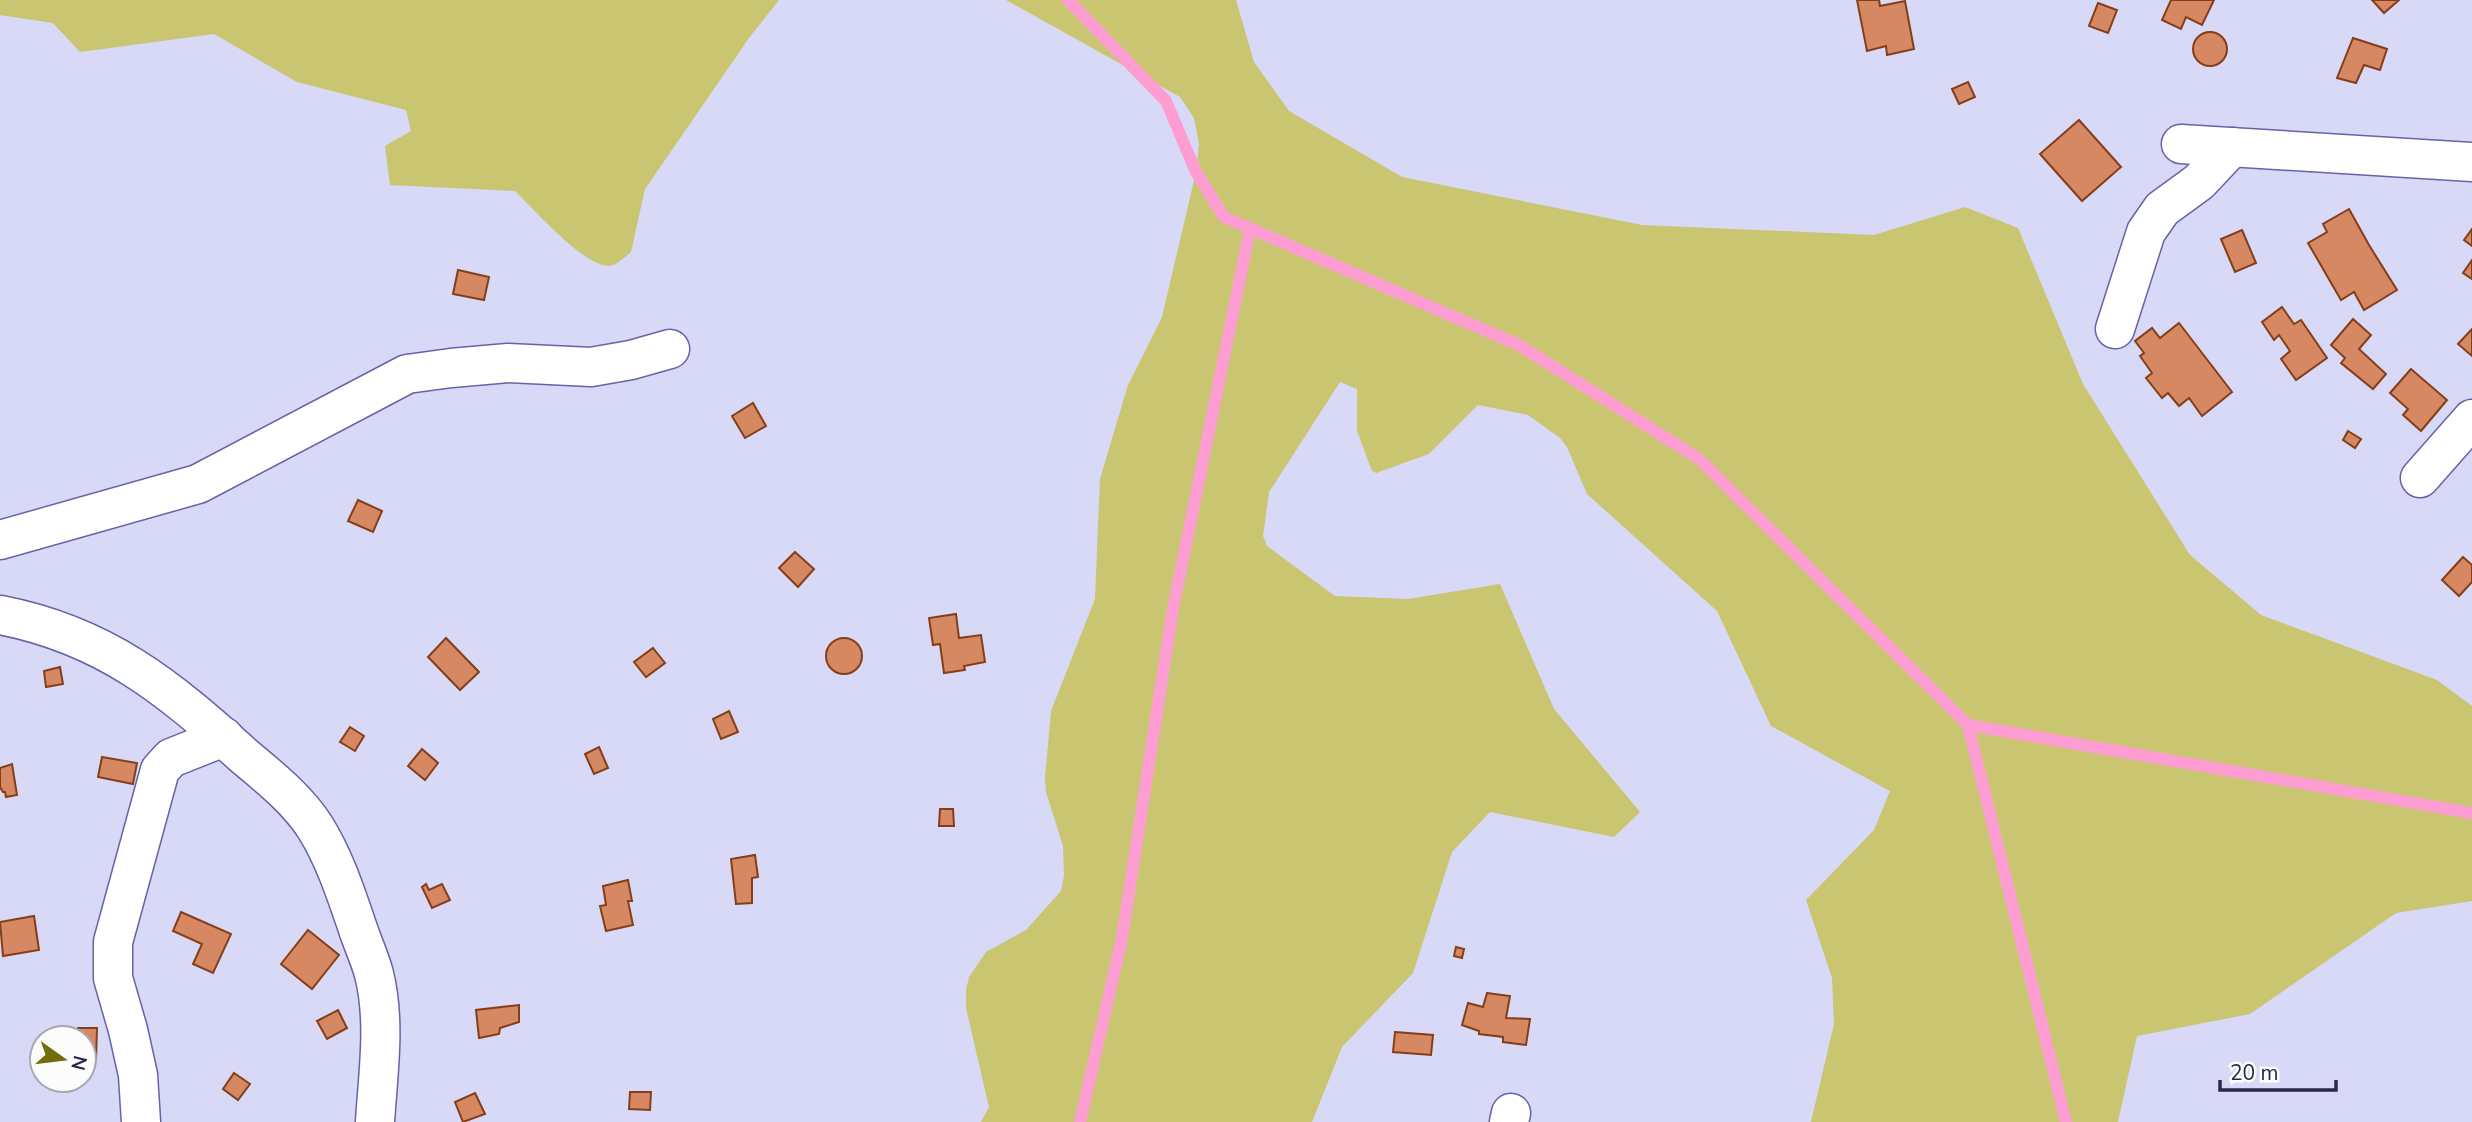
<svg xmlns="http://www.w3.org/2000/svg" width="2472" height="1122" viewBox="0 0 2472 1122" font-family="'Nunito Sans',sans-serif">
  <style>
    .green { fill: #c9c570 }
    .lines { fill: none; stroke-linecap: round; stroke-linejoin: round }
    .stream { stroke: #fd9dd2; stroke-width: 12 }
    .building { fill: #d58862; stroke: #843f18; stroke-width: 2 }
    .minor-casing { stroke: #6862a8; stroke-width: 41 }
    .minor { stroke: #fff; stroke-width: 38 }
  </style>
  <rect width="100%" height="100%" fill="#d8d8f7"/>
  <g class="green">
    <path d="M0,0H779L749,38L645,189L631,252C626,256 619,263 613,265C590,274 532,207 515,191L390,185L385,146L411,131L406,110L297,82L214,34L80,52L53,23L0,15Z"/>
    <path d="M1006,0H1236L1254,62L1289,111L1402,177L1642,225L1874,235L1965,207L2018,228L2083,384L2190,555L2261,615L2437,680L2472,706V901L2396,913L2250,1014L2137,1036L2118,1122H1811L1834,1024L1832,978L1806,900L1874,830L1890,791L1771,726L1717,611L1587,494L1567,447L1560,438L1528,415L1478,405L1429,454L1376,473L1372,471L1357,431V389L1340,382L1269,492L1263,536L1267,546L1335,596L1408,599L1500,584L1554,709L1640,812L1614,837L1490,812L1452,852L1413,973L1342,1047L1312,1122H981L989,1107L966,1008V990L969,977L986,952L1026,930L1061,891L1064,876L1063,846L1046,792L1045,778L1051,711L1095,599L1100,479L1128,385L1162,317L1196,172L1199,144L1194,118L1180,97Z"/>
  </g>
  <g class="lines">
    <g class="stream">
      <path d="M1068,0L1166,101L1196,172L1224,217L1519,345L1699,459L1968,725L2066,1122"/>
      <path d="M1968,725L2472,813"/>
      <path d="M1080,1122L1122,938L1173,608L1250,229"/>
    </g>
  </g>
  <g class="building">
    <path d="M1857,0H1879L1880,6L1905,1L1914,49L1887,55L1886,46L1867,51Z"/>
    <path d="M2171,0H2214L2202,25L2186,17L2181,29L2162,20Z"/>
    <path d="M2372,0H2399L2384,13Z"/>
    <path d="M2098,3L2117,10L2108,33L2089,26Z"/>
    <circle cx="2210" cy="49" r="17"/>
    <path d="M2353,38L2387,49L2380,70L2364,65L2356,83L2337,78Z"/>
    <path d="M1968,82L1975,97L1959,104L1952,89Z"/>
    <path d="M2079,120L2121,167L2082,201L2040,154Z"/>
    <path d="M2349,209L2369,245L2397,290L2364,310L2354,292L2341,300L2308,243L2327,232L2323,224Z"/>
    <path d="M2472,229V246L2464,240Z"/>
    <path d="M2242,230L2256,263L2235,272L2221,239Z"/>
    <path d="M2472,260V279L2463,273Z"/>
    <path d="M458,270L489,277L484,300L453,294Z"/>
    <path d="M2282,307L2294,324L2301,320L2327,358L2296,380L2281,359L2290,351L2279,335L2274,340L2262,322Z"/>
    <path d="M2353,319L2371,335L2359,349L2386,374L2373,389L2341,363L2345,358L2331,345Z"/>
    <path d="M2179,323L2232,392L2202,416L2189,398L2179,406L2168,393L2162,398L2146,378L2152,373L2140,356L2144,353L2135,341L2152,328L2160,338Z"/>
    <path d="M2472,329V356L2458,344Z"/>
    <path d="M2411,369L2447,400L2421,431L2403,415L2408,409L2390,393Z"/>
    <path d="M753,403L766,426L745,438L732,416Z"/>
    <path d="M2348,431L2361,439L2355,448L2343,440Z"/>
    <path d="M358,500L382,511L373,532L348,521Z"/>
    <path d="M795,552L814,569L798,587L779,568Z"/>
    <path d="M2463,557L2472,565V582L2459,596L2442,580Z"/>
    <path d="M956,614L959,638L981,635L985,662L964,666L965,670L944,673L940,644L933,645L929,618Z"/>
    <circle cx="844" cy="656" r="18"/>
    <path d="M446,638L479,672L460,690L428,657Z"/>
    <path d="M653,648L665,663L646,677L634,662Z"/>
    <path d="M60,667L63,684L46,687L44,671Z"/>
    <path d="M729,711L738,732L721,739L713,719Z"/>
    <path d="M350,727L364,736L355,751L340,742Z"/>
    <path d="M599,747L608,768L594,774L585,754Z"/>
    <path d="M422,749L438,763L425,780L408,766Z"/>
    <path d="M102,757L137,763L133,784L98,777Z"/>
    <path d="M12,764L17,795L6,797L5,792H3L0,787V768Z"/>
    <path d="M940,809H953L954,826H939Z"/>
    <path d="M755,855L758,877L752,878V903L736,904L731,859Z"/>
    <path d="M628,880L632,901H628L633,925L606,931L600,906L606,905L603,886Z"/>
    <path d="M426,884L429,890L442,884L450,900L432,908L422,887Z"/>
    <path d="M181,912L231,934L213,973L193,964L202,944L173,931Z"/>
    <path d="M34,916L39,950L3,956L0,922Z"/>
    <path d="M308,930L339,955L312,989L281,964Z"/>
    <path d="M1456,947L1464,949L1462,958L1454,956Z"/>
    <path d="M1487,993L1510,996L1506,1018L1530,1019L1526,1045L1503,1042V1037L1479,1034V1031L1462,1025L1468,1003L1483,1007Z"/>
    <path d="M519,1005V1022L500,1028L499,1034L479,1038L476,1010Z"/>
    <path d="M338,1010L347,1028L327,1039L317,1021Z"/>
    <path d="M78,1028H97L96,1061H84V1038H78Z"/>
    <path d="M1395,1032L1433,1035L1431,1055L1393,1052Z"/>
    <rect x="40" y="1038" width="2" height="22"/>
    <path d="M234,1073L250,1084L238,1100L223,1089Z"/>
    <path d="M630,1092H651L650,1110L629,1109Z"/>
    <path d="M475,1093L485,1114L463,1122L455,1102Z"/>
  </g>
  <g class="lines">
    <g class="minor-casing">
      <g id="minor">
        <path d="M2181,144L2472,162"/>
        <path d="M2115,329L2146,232L2162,209L2199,182L2232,147"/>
        <path d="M2420,478L2472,419"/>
        <path d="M0,540L198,484L407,374L451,368L508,363L591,367L631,360L670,349"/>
        <path d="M0,615C104,635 168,687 244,756C269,777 297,799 315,827C335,859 346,894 358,929C363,944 370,959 374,974C386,1022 378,1073 375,1122"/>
        <path d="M141,1122L138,1075L128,1030L113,978V942L160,770L171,758L224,737"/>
        <path d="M1509,1122L1511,1113"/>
      </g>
    </g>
    <use href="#minor" class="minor"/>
  </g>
  <g transform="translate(63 1059) rotate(104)"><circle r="33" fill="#fcfcfc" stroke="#a8a7b4" stroke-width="2"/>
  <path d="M0-5L12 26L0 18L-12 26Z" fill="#726d0c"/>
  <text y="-10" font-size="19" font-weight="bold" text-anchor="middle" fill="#2b2847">N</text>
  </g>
  <path d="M2220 1080v10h116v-10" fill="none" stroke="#2b2847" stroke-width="3.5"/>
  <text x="2230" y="1080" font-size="21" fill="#2b2847" stroke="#fcfcfc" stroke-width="5" paint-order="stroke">20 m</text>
</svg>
